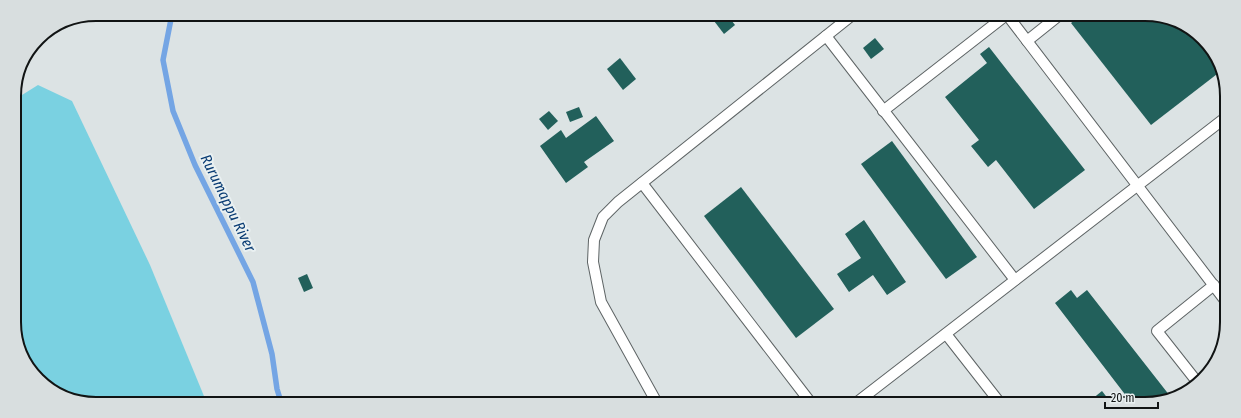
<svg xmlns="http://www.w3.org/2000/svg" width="1241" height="418" viewBox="0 0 1241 418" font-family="'Fira Sans Condensed',sans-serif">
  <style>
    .green { fill: #7ad1e1 }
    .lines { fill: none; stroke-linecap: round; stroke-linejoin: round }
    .stream { stroke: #74a5e4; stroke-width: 5.5 }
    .building { fill: #22605b }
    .lane-casing { stroke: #5e6465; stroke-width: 12 }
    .lane { stroke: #fff; stroke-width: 10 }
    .labels { text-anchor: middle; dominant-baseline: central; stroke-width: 4; stroke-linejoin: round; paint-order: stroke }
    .water-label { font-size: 15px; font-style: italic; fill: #073a72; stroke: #e9f0f1 }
    .rim { fill: none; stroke: #111414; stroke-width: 2 }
  </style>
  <rect width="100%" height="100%" fill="#dce3e4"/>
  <g class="green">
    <path d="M69,19L24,58L38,38L65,20Z"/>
    <path d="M38,85L72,101L150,265L206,401H75L35,376L16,338L14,100Z"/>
  </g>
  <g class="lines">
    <path class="stream" d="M172,14L163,60L173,111L195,165L253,282L272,354L277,389L281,402"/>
  </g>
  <g class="building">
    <path d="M712,16H728L735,25L724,34L711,17Z"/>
    <path d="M1079,17H1166L1200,38L1212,54L1221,71L1151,125L1071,23Z"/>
    <path d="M875,38L884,49L871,59L863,48Z"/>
    <path d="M989,47L1085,170L1034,209L996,160L988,167L971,146L979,140L945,97L987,63L980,54Z"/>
    <path d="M620,58L636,79L623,90L607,69Z"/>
    <path d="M579,107L583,117L570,122L566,112Z"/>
    <path d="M549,111L558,121L548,130L539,119Z"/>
    <path d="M596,116L614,141L584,162L588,167L566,183L540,146L561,130L566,138Z"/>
    <path d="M892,141L977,257L946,279L861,164Z"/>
    <path d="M741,187L834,309L796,338L704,216Z"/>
    <path d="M864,220L906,282L887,295L873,275L849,292L837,274L861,258L845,234Z"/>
    <path d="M307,274L313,288L304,292L298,278Z"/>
    <path d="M1071,290L1077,298L1087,290L1170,396L1150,404H1118L1127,397L1055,303Z"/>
    <path d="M1102,391L1112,404H1086Z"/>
  </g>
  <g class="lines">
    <g class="lane-casing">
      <g id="lane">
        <path d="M1008,16L1224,299"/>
        <path d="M826,36L1015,280"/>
        <path d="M1027,41L1057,17"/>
        <path d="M883,111L1005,16"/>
        <path d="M642,183L811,403"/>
        <path d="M946,334L1000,403"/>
        <path d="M1198,383L1157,331L1214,285"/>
        <path d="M657,403L601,302L593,262L594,240L603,217L618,202L851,16"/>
        <path d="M856,403L1225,118"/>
      </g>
    </g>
    <use href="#lane" class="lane"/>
  </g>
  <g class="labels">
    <g class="water-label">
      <text transform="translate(228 203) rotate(64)">Rurumappu River</text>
    </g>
  </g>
  <path d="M0 0H1241V418H0ZM96 21H1145A75 75 0 0 1 1220 96V322A75 75 0 0 1 1145 397H96A75 75 0 0 1 21 322V96A75 75 0 0 1 96 21Z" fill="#d8dedf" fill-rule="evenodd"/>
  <path class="rim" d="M96 21H1145A75 75 0 0 1 1220 96V322A75 75 0 0 1 1145 397H96A75 75 0 0 1 21 322V96A75 75 0 0 1 96 21Z"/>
  <path d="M1105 402v6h53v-6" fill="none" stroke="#111414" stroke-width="2"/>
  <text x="1111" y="402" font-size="12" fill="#111414" stroke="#e9f0f1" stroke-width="3" paint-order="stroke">20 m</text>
</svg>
